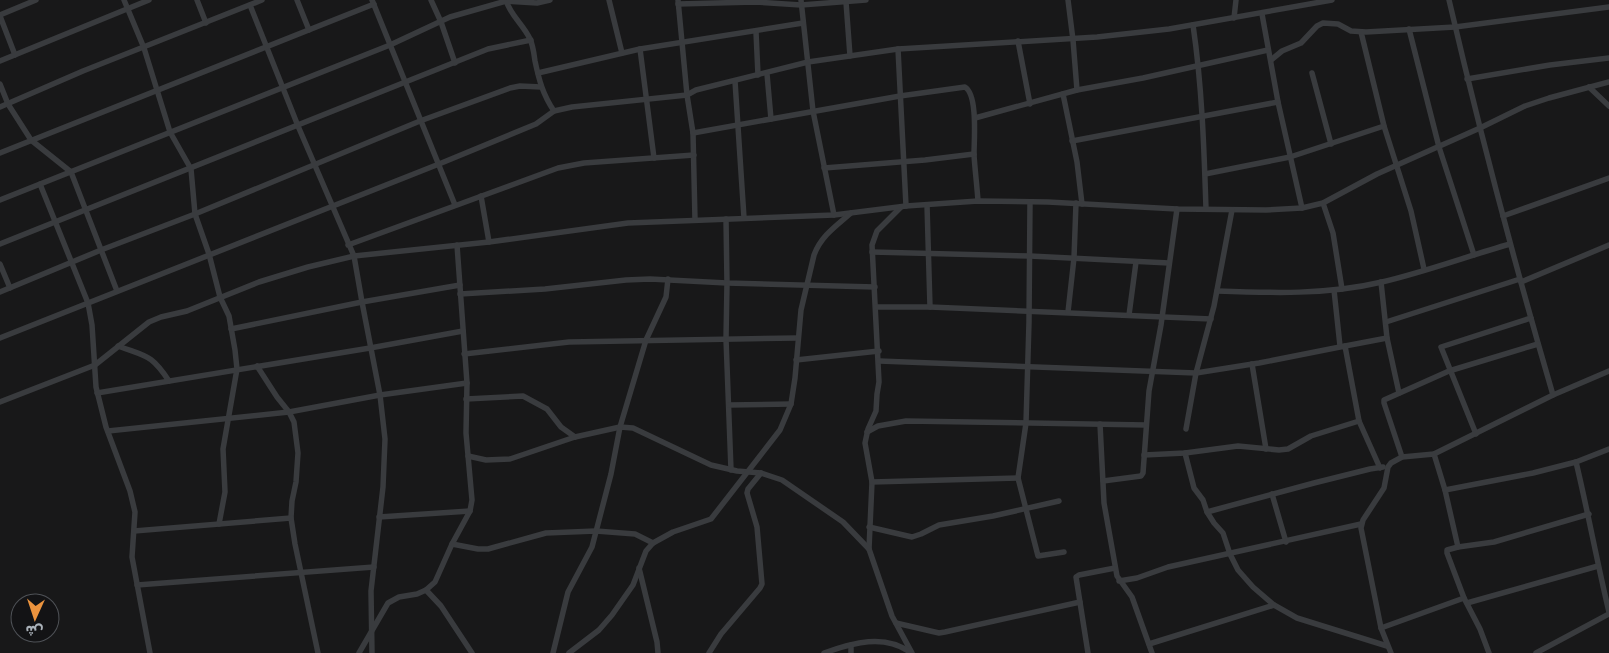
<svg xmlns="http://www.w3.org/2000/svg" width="1609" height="653" viewBox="0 0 1609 653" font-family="Rubik,'Noto Sans Arabic',sans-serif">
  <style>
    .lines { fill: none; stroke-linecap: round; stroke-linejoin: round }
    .minor { stroke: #393b3e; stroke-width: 5.5 }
  </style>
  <rect width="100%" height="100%" fill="#181819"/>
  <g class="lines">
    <g class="minor">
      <path d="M124,0L144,48L170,132L191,169L195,214L209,254L220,297L229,316L235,350L237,369L223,449L225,492L219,524"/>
      <path d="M197,0L206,23"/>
      <path d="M297,0L309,30"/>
      <path d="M372,0L455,205"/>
      <path d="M431,0L441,22L455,63"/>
      <path d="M506,0C510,15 523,24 530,39C533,45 534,54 535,61C539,80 543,95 554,111"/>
      <path d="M609,0L622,53"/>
      <path d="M678,0L687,95L693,133L695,220"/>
      <path d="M801,0L813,111L834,215"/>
      <path d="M1068,0L1073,40L1077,90"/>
      <path d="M1449,0C1480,133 1515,265 1553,395"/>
      <path d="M846,2L850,56"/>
      <path d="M678,4L755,2L801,5L866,0"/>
      <path d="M250,5L298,126L354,256L362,302L380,395L385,439L383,487L371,591L372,653"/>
      <path d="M1262,14L1278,102L1302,208"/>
      <path d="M0,15L36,0"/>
      <path d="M0,16L15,55"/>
      <path d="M1234,18L1236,0"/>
      <path d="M1193,25C1202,86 1204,147 1206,209"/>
      <path d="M1409,29L1439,147L1474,255"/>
      <path d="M756,32L758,75"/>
      <path d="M1361,32L1384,126L1411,211L1424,269"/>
      <path d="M1018,41L1030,104"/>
      <path d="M640,49L654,158"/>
      <path d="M898,49L906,206"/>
      <path d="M1271,60L1282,51L1301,43L1317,26L1323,23L1338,24L1351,31L1366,32L1455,27L1609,7"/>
      <path d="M0,61L149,0"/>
      <path d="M538,73L640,49L803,23"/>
      <path d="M1312,73L1331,144"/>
      <path d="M767,74L771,119"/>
      <path d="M1467,79L1550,65L1609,58"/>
      <path d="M735,81L744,218"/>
      <path d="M0,84L8,104L31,140L71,172L117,291"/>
      <path d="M1589,87L1609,106"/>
      <path d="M1063,94L1077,162L1082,204"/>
      <path d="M0,107L83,71L262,0"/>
      <path d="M975,118L1077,90L1143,78L1268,50"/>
      <path d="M693,133L900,96L965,87C978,95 974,140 974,155C975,170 977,186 978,201"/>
      <path d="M1072,141L1278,102"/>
      <path d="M0,153L374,4"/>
      <path d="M824,168L925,160L974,154"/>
      <path d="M1205,174L1290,157L1384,126"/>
      <path d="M40,184L88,303L92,325L96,387L106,427L130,491L135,512L132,557L150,653"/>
      <path d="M481,196L489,242"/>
      <path d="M0,200L390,45L450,17L506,1L537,3L550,0"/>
      <path d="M1030,202L1029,322L1026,423L1018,478L1038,556L1064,552"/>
      <path d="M1323,203L1333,233L1342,289"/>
      <path d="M927,205L930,307"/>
      <path d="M901,207L877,231L872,245L879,382L877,394L876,411L868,429L865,443L872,482L869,549L892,616L912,653"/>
      <path d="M1503,216L1609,178"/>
      <path d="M726,219L727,283L726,339L731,470"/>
      <path d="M0,244L488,49L531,40"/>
      <path d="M348,245L558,168L584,163L694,155"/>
      <path d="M872,252L1030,256L1169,263"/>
      <path d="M0,264L10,288"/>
      <path d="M1381,282L1387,338L1399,393"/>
      <path d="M1521,282L1609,245"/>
      <path d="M1334,290L1340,346"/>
      <path d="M1217,291C1272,293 1327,295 1382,282C1425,272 1468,256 1510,244"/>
      <path d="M0,292L101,250L195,214L420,121L510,88L520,86L541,87"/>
      <path d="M460,294L545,289L626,280L650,279L727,283L875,287"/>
      <path d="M876,307H930L1211,319"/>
      <path d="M1068,312L1074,258L1076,203"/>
      <path d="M1129,315L1136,262"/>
      <path d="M1386,322L1520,279"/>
      <path d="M231,329L362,302L460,285"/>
      <path d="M0,338L439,164L536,124L554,111L572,107L687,95L696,90L808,62L898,49L1097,37L1169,29L1332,0"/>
      <path d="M118,346C147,357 151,354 169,381"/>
      <path d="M1345,346L1387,338"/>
      <path d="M464,354L569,342L797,338"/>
      <path d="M796,360L879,351"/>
      <path d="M879,361L1196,373L1259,363L1345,346L1359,421L1380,468"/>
      <path d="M1252,364L1266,449"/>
      <path d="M257,366L277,397L289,412L294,422L298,453L296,482L292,501L291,518L295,544L318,653"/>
      <path d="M97,393L370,348L463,331"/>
      <path d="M466,399L523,396L547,409L561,427L575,437"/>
      <path d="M0,402L95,365L149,322L161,317L187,311L259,282L308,267L354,256L489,242L628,223L834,215L906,206L978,201L1048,202L1177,209L1266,210L1302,208L1323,203L1377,174L1480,128L1525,106L1549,98L1609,82"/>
      <path d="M729,405L791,404"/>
      <path d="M1100,424L1104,503L1117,576L1132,597L1152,653"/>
      <path d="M1186,429L1196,373L1214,306L1232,210"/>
      <path d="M108,431L289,412L380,395L467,383"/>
      <path d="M867,432L878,426L906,421L1146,425"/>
      <path d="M1476,434L1441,347L1531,318"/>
      <path d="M1185,453L1194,488L1203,500L1207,512L1214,523L1223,533L1230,554L1238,570L1253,587L1274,605L1297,618L1387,646"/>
      <path d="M1434,454L1445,490L1458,547"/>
      <path d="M1144,455L1185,453L1238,446L1279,450L1288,449L1311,436L1359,421"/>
      <path d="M468,456L486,460L510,459L575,437L620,427L633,428L711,465L737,471L761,473L782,480L843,522L869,549"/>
      <path d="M1402,457L1384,403V400L1449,371L1538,344"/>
      <path d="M1576,462C1588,512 1597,562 1609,612"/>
      <path d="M1103,481L1141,476L1143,473L1149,391L1161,325L1177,209"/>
      <path d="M872,482L1018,478"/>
      <path d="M1445,490L1533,473L1576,462L1609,449"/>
      <path d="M1272,494L1286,542"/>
      <path d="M1207,512L1314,483L1370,469L1383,467"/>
      <path d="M379,517L470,511"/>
      <path d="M869,527L912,537L921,534L939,525L993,516L1059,501"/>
      <path d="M134,531L291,518"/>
      <path d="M452,544L478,549H488L546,533L596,531L635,534L653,543"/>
      <path d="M639,568L657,642L658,653"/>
      <path d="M1119,581L1137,578L1168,567L1361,524"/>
      <path d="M137,585L374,567"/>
      <path d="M426,590L441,606L472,653"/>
      <path d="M1467,603L1598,566"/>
      <path d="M896,623L939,633L945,632L1080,602"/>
      <path d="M1381,628L1464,598"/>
      <path d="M1149,644L1274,605"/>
      <path d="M851,645V653"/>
      <path d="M359,653L388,603L399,597L417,594L426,590L435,582L452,544L470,511L472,500L466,433L467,383L457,245"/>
      <path d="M553,653L568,592L592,547L611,474L620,427L646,340L666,297L668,279"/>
      <path d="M569,653L599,630L612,615L633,585L646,551L653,543L673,532L711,519L780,430L791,404L795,378L801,310L814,255C821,236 836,226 851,213"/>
      <path d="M709,653L721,634L760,588L762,584L757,527L747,493L748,489L761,473"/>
      <path d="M824,653C852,643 885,633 911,653"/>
      <path d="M1088,653L1076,577L1079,575L1115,568"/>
      <path d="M1391,653L1381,628L1361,528L1363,520L1384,488L1388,467L1391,463L1402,457L1434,454L1553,395L1609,371"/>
      <path d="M1489,653L1480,629L1464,598L1447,553V550L1458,547L1494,542L1589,514"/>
      <path d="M1536,653L1609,614"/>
    </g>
  </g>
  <g transform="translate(35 618) rotate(183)"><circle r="24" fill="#131315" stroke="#4f5257"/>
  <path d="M0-4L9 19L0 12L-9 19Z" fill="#eb933e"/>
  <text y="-8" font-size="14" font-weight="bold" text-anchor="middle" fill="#aab1b9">ش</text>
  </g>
</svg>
